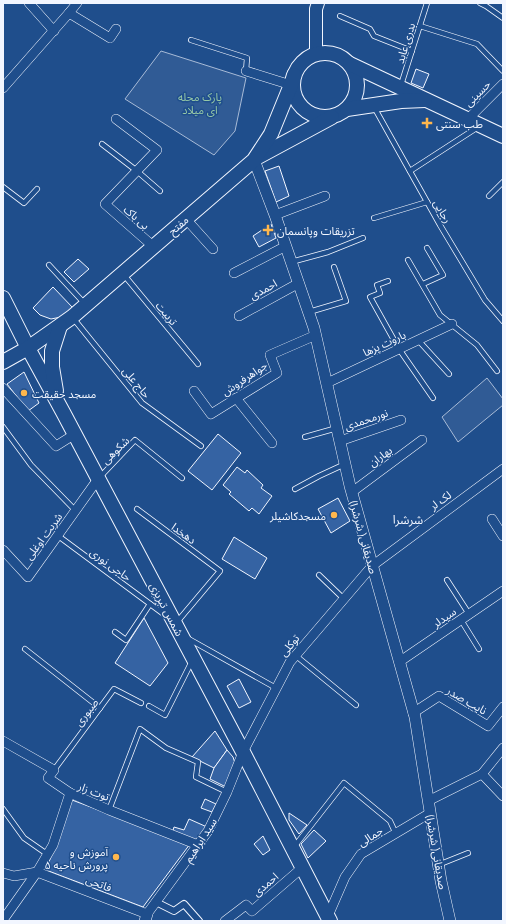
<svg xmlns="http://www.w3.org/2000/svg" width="506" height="924" viewBox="0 0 506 924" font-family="Lato,'Noto Sans Arabic',sans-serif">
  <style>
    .built { fill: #305b95; stroke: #a8bbd7 }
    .building { fill: #3563a3; stroke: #f2f6ff }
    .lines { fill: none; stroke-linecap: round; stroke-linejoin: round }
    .service-casing { stroke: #f2f6ff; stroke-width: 6 }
    .pedestrian-casing { stroke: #f2f6ff; stroke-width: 8 }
    .minor-casing { stroke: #f2f6ff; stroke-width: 10 }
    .tertiary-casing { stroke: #f2f6ff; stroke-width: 12 }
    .secondary-casing { stroke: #f2f6ff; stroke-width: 14 }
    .primary-casing { stroke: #f2f6ff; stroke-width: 16 }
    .service { stroke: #1f4e8c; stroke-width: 4.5 }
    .pedestrian { stroke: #1f4e8c; stroke-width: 6 }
    .minor { stroke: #1f4e8c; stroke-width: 9 }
    .tertiary { stroke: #1f4e8c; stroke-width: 11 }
    .secondary { stroke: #1f4e8c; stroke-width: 12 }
    .primary { stroke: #1f4e8c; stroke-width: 14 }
    .poi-dot { fill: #ffb74d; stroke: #1f4e8c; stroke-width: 1.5 }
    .labels { text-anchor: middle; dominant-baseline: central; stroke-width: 3; stroke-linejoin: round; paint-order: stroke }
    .street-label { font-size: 11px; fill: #f2f6ff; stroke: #1f4e8c }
    .park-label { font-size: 11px; fill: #97c8a6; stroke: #1f4e8c }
    .poi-label { font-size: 11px; fill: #f2f6ff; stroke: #1f4e8c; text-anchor: start }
    .neighbourhood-label { font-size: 12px; fill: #f2f6ff; stroke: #1f4e8c }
  </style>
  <rect width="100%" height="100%" fill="#1f4e8c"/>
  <g class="built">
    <path d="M161,51L246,78L235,131L214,155L125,99Z"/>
    <path d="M487,378L503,399V405L458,442L442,417Z"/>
  </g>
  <g class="building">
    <path d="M416,69L429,74L423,88L411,83Z"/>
    <path d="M279,166L289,196L276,202L265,171Z"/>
    <path d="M271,224L276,238L259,247L253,236Z"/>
    <path d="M78,259L89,269L74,282L64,272Z"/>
    <path d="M53,287L73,308L61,317L51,319L40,315L33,308Z"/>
    <path d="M24,372L39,403L28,411L7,384Z"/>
    <path d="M218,434L241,453L212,490L188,471Z"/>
    <path d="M237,467L245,473L247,470L263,485L261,488L272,496L259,514L252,508L249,511L229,494L231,492L223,485Z"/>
    <path d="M338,498L350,521L331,533L318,509Z"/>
    <path d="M234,537L267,558L255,579L222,559Z"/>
    <path d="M144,618L168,663L150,686L115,663Z"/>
    <path d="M239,679L251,702L239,708L227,686Z"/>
    <path d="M215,731L227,750L214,768L192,757Z"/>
    <path d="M227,750L233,757L235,763L226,787L210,779L214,768Z"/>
    <path d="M205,799L216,804L212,812L201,808Z"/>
    <path d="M72,800L190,844L143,907L46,870Z"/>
    <path d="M289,813L307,825L299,834L289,820Z"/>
    <path d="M189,819L207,827L196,841L172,834L174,827L184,830Z"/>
    <path d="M314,830L326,841L308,858L301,844Z"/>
    <path d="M263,836L270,850L263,855L254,844Z"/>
  </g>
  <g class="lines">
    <g class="service-casing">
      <g id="service">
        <path d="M480,3L486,6L503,18"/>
        <path d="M340,16L370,29L374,36L412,51"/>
        <path d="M420,26L477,44L503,71"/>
        <path d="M191,40L247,58L246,71"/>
        <path d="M401,85L427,3"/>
        <path d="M374,107L440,225L485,300L503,321"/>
        <path d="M102,144L137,171L160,191"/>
        <path d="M410,171L478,127"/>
        <path d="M3,187L24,203L37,189"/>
        <path d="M489,196L503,182"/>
        <path d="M374,218L427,202"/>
        <path d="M408,260L440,315L477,345L497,371"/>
        <path d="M291,262L328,252L363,238"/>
        <path d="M49,265L85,304"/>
        <path d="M124,275L198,364"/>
        <path d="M388,281L377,285L380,293L370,297L399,349L433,398"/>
        <path d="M423,284L443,275L427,248"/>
        <path d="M309,312L346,301L334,267"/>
        <path d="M73,318L142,403L201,446"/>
        <path d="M418,340L449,374"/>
        <path d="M3,427L31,465L75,510"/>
        <path d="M305,437L337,428"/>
        <path d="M100,477L135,440L182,478"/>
        <path d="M295,489L319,476L345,464"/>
        <path d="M137,509L220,571L177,622"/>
        <path d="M57,535L165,615"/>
        <path d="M319,575L344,599"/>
        <path d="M447,580L469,614"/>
        <path d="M461,620L479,649"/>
        <path d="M115,632L126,640L150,604"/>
        <path d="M187,638L276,688"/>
        <path d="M25,649L100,708"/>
        <path d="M295,655L356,705"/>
        <path d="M149,706L165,715L192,661"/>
        <path d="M54,770L114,689L141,703"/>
        <path d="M3,809L24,838L47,854"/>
        <path d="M109,810L140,729L166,748L198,762L196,777L227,792"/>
        <path d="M294,847L344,783L390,821L396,834"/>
        <path d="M438,865L468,853"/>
      </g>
    </g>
    <g class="pedestrian-casing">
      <path id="pedestrian" d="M156,902L174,911L184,904L199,921"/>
    </g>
    <g class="minor-casing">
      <g id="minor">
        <path d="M29,3L54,31"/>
        <path d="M69,13L77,3"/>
        <path d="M246,71L291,85"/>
        <path d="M3,88L69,13L110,38L116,29"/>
        <path d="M116,119L157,150L105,204L154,247"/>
        <path d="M468,119L503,84"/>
        <path d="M275,215L325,196"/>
        <path d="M186,219L213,249"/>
        <path d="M234,273L286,246"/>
        <path d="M239,316L299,283"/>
        <path d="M327,383L452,324"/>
        <path d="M3,388L56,446L75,434"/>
        <path d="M194,391L211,414L277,373L270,355L316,335"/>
        <path d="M236,398L272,443"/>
        <path d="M340,441L401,420"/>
        <path d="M352,492L422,440"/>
        <path d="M492,519L503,536"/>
        <path d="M3,550L28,577L98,479"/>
        <path d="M399,662L503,591"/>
        <path d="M413,713L439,696L488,726L503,707"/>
        <path d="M3,741L54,770L48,778L70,793"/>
        <path d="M482,774L503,796"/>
        <path d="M428,801L482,774L503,748"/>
        <path d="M3,873L14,876L37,872L147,914"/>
        <path d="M147,914L208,831L227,792L243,752L290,662L372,566L503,469"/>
        <path d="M328,916L345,877L361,854L430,813"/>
        <path d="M3,920L37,872L53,845L70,793L109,810L198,845"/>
        <path d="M225,921L246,905L252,911L303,867"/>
      </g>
    </g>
    <g class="tertiary-casing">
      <g id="tertiary">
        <path d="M254,160L275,215L314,328L350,486L415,717L441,881L450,921"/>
        <path d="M145,921L147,914"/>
      </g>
    </g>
    <g class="secondary-casing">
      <path id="secondary" d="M316,54V9L318,3"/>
    </g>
    <g class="primary-casing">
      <g id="primary">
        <circle cx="325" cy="85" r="32"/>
        <path d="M350,64L503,136"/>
        <path d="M347,109L401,101L425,100"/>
        <path d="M256,158L332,117"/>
        <path d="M3,298L28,348L64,414L243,752L330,921"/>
        <path d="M3,362L28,348L72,317L254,160L271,134L291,85L294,75"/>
        <path d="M56,391L52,367V351L60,326"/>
      </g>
    </g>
    <use href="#service" class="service"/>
    <use href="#pedestrian" class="pedestrian"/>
    <use href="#minor" class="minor"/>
    <use href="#tertiary" class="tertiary"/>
    <use href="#secondary" class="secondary"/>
    <use href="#primary" class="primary"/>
  </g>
  <g class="poi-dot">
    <path d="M425 117h4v4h4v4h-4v4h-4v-4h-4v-4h4z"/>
    <path d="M266 224h4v4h4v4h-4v4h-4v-4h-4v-4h4z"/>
    <circle cx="24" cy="393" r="4"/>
    <circle cx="334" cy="515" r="4"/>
    <circle cx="116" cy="857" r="4"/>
  </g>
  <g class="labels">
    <g class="street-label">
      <text transform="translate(405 43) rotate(-73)">بدری عابد</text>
      <text transform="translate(477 93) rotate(-45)">حسینی</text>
      <text transform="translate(443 211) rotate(60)">رجایی</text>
      <text transform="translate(137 217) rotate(41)">بی باک</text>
      <text transform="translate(178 225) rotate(-41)">مفتح</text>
      <text transform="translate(263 289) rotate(-29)">احمدی</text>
      <text transform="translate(167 313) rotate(50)">تربیت</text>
      <text transform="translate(384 343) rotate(-25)">باروت پزها</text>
      <text transform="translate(244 378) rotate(-34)">جواهرفروش</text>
      <text transform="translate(137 382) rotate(50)">حاج علی</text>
      <text transform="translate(366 419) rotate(-19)">نورمحمدی</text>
      <text transform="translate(115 450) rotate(-44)">شکوهی</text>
      <text transform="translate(380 456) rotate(-36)">بهاران</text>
      <text transform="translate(440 500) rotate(-36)">لک لر</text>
      <text transform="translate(184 533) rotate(36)">دهخدا</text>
      <text transform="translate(43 536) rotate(-54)">شربت اوغلی</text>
      <text transform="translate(364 537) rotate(74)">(شرشرا )صدیقانی</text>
      <text transform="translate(111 564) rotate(36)">حاجی نوری</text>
      <text transform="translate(167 609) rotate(62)">شمس تبریزی</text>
      <text transform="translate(444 617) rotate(-34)">سیدلر</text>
      <text transform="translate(289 645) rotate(-51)">توکلی</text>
      <text transform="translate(467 700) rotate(30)">نایب صدر</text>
      <text transform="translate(86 712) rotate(-53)">صبوری</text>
      <text transform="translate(94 791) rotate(21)">توت زار</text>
      <text transform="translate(370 836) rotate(-32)">جمالی</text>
      <text transform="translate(200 840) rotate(-57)">سید ابراهیم</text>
      <text transform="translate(437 852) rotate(80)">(شرشرا )صدیقانی</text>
      <text transform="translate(99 883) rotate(21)">فاتحی</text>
      <text transform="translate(265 884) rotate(-41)">احمدی</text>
    </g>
    <g class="park-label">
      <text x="200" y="96">پارک محله<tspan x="200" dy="13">ای میلاد</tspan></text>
    </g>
    <g class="poi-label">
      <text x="436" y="123">طب سنتی</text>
      <text x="277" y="230">تزریقات وپانسمان</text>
      <text x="32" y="393">مسجد حقیقت</text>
      <text x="326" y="515" text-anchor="end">مسجدکاشیلر</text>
      <text x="108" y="851" text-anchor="end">آموزش و<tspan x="108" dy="13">پرورش ناحیه ۵</tspan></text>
    </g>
    <g class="neighbourhood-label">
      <text x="408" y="519">شرشرا</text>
    </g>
  </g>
  <rect width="506" height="924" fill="none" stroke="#f2f6ff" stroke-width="8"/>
</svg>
